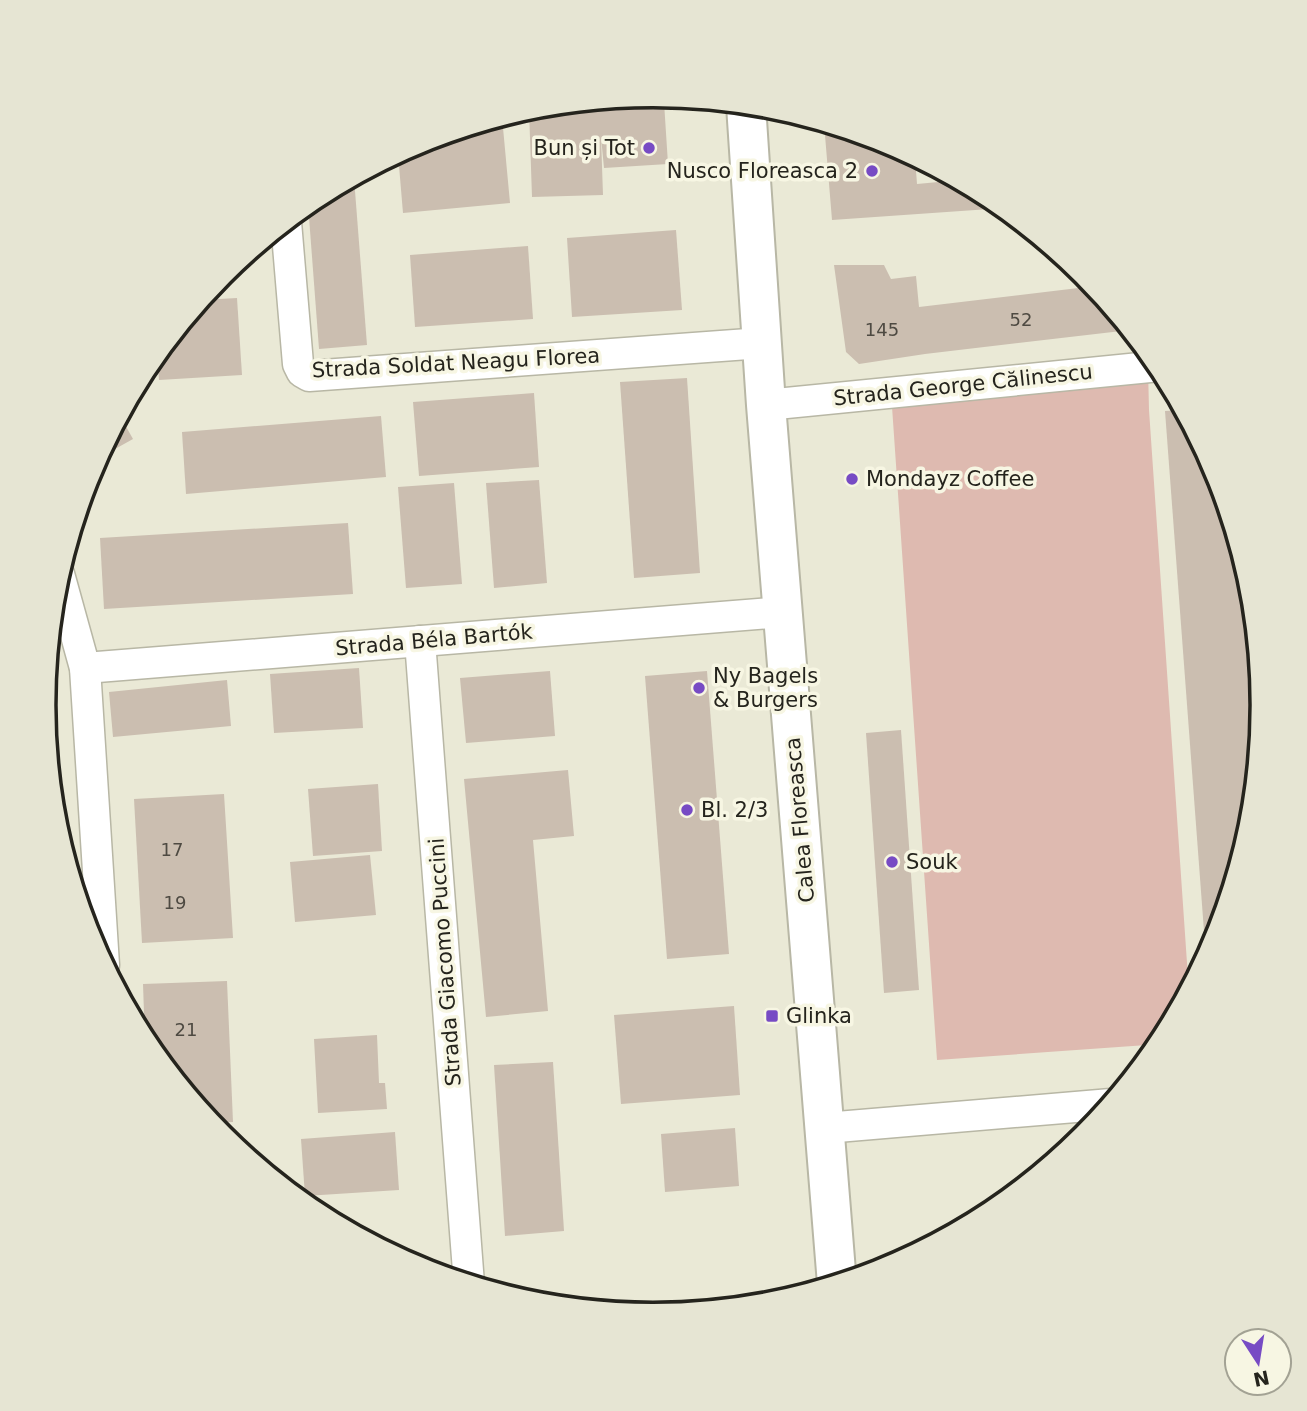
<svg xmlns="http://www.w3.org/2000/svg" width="1307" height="1411" viewBox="0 0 1307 1411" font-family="'DejaVu Sans',sans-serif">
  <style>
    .green { fill: #debab0 }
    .building { fill: #cbbeb0 }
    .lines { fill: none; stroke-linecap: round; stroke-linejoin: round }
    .street-casing { stroke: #b8b7a5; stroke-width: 33 }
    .secondary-casing { stroke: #b8b7a5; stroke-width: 42 }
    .street { stroke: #fff; stroke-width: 30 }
    .secondary { stroke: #fff; stroke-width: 38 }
    .poi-dot { fill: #774bc4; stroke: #f7f6e3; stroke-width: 2.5 }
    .labels { text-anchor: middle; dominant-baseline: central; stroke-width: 7; stroke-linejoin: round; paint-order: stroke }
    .number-label { font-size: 18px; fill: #4e4a42 }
    .poi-label { font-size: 21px; fill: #25241d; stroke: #f7f6e3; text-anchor: start }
    .street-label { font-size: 21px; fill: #25241d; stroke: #f7f6e3 }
    .rim { fill: none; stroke: #25241d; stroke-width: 3.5 }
  </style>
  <rect width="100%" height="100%" fill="#eae9d6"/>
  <path class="green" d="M1148,368L1149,410L1189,992L1161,1044L937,1060L891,392Z"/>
  <g class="building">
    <path d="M664,102L668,164L604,168L601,137L603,195L532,197L529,109Z"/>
    <path d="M502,117L510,203L403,213L398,154L421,142Z"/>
    <path d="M824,123L887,142L915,157L917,184L949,181V175L993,199L1004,208L832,220Z"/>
    <path d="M354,178L367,345L319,349L308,204L315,198Z"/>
    <path d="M676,230L682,310L572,317L567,238Z"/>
    <path d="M528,246L533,319L415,327L410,255Z"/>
    <path d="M834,265H884L891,279L916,276L919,307L1095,286L1130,330L925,354L859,364L846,352Z"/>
    <path d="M237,298L242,375L159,380L157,354L201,300Z"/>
    <path d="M687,378L700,573L634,578L620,382Z"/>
    <path d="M534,393L539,467L419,476L413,402Z"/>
    <path d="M1184,410L1217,473L1251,585L1261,725L1251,825L1217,939L1206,958L1165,411Z"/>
    <path d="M120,416L133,439L97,459Z"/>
    <path d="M381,416L386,477L186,494L182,432Z"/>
    <path d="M539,480L547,583L494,588L486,483Z"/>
    <path d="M454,483L462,584L406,588L398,487Z"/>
    <path d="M348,523L353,594L104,609L100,538Z"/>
    <path d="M359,668L363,728L274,733L270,674Z"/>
    <path d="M550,671L555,736L466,743L460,678Z"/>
    <path d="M707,671L729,954L667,959L645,676Z"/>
    <path d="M227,680L231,726L113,737L109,692Z"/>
    <path d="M901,730L919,990L884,993L866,733Z"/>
    <path d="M568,770L574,836L533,840L548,1011L486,1017L464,779Z"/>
    <path d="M378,784L382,851L313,856L308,789Z"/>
    <path d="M224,794L233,938L142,943L134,799Z"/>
    <path d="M60,840H66L67,858H66Z"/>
    <path d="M370,855L376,915L295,922L290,862Z"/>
    <path d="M227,981L233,1122L211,1123L145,1042L143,984Z"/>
    <path d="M734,1006L740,1095L621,1104L614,1015Z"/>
    <path d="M377,1035L379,1083H385L387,1109L318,1113L314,1039Z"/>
    <path d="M553,1062L564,1231L505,1236L494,1065Z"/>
    <path d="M735,1128L739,1186L665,1192L661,1134Z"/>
    <path d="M395,1132L399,1190L305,1196L301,1139Z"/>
    <path d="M714,1303V1309L653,1315L614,1311V1310Z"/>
  </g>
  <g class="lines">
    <g class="street-casing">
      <g id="street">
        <path d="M286,222L298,364L302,372L309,376L762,343"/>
        <path d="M766,405L1160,366"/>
        <path d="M59,574L85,668L104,965"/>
        <path d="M420,641L469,1284"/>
        <path d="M85,668L783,612"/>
        <path d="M825,1128L1111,1104"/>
      </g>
    </g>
    <g class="secondary-casing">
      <path id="secondary" d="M746,105L766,405L837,1284"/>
    </g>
    <use href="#street" class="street"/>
    <use href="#secondary" class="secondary"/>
  </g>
  <g class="poi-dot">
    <circle cx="649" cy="148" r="7"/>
    <circle cx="872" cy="171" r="7"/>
    <circle cx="852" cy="479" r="7"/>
    <circle cx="699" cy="688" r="7"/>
    <circle cx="687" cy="810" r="7"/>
    <circle cx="892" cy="862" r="7"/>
    <rect x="765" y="1009" width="14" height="14" rx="3.5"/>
  </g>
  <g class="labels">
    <g class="number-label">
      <text x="1021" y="319">52</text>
      <text x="882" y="329">145</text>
      <text x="172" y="849">17</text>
      <text x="175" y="902">19</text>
      <text x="186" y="1029">21</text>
    </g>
    <g class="poi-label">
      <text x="635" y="148" text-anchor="end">Bun și Tot</text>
      <text x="858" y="171" text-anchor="end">Nusco Floreasca 2</text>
      <text x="866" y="479">Mondayz Coffee</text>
      <text x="713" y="676">Ny Bagels<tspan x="713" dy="24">&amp; Burgers</tspan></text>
      <text x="701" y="810">Bl. 2/3</text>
      <text x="906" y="862">Souk</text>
      <text x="786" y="1016">Glinka</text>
    </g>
    <g class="street-label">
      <text transform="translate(456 363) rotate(-3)">Strada Soldat Neagu Florea</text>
      <text transform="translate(963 385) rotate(-6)">Strada George Călinescu</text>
      <text transform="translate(434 640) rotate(-5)">Strada Béla Bartók</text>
      <text transform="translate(800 820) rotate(-95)">Calea Floreasca</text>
      <text transform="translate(445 962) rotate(-94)">Strada Giacomo Puccini</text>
    </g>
  </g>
  <path d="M0 0H1307V1411H0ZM56 705a597 597 0 1 1 1194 0a597 597 0 1 1-1194 0Z" fill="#e6e5d3" fill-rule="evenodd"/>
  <path class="rim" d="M56 705a597 597 0 1 1 1194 0a597 597 0 1 1-1194 0Z"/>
  <g transform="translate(1258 1362) rotate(168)"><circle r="33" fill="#f7f6e3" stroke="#a3a294" stroke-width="2"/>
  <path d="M0-5L12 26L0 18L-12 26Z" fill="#774bc4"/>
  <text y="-10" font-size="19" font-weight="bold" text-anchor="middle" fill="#25241d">N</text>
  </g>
</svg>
